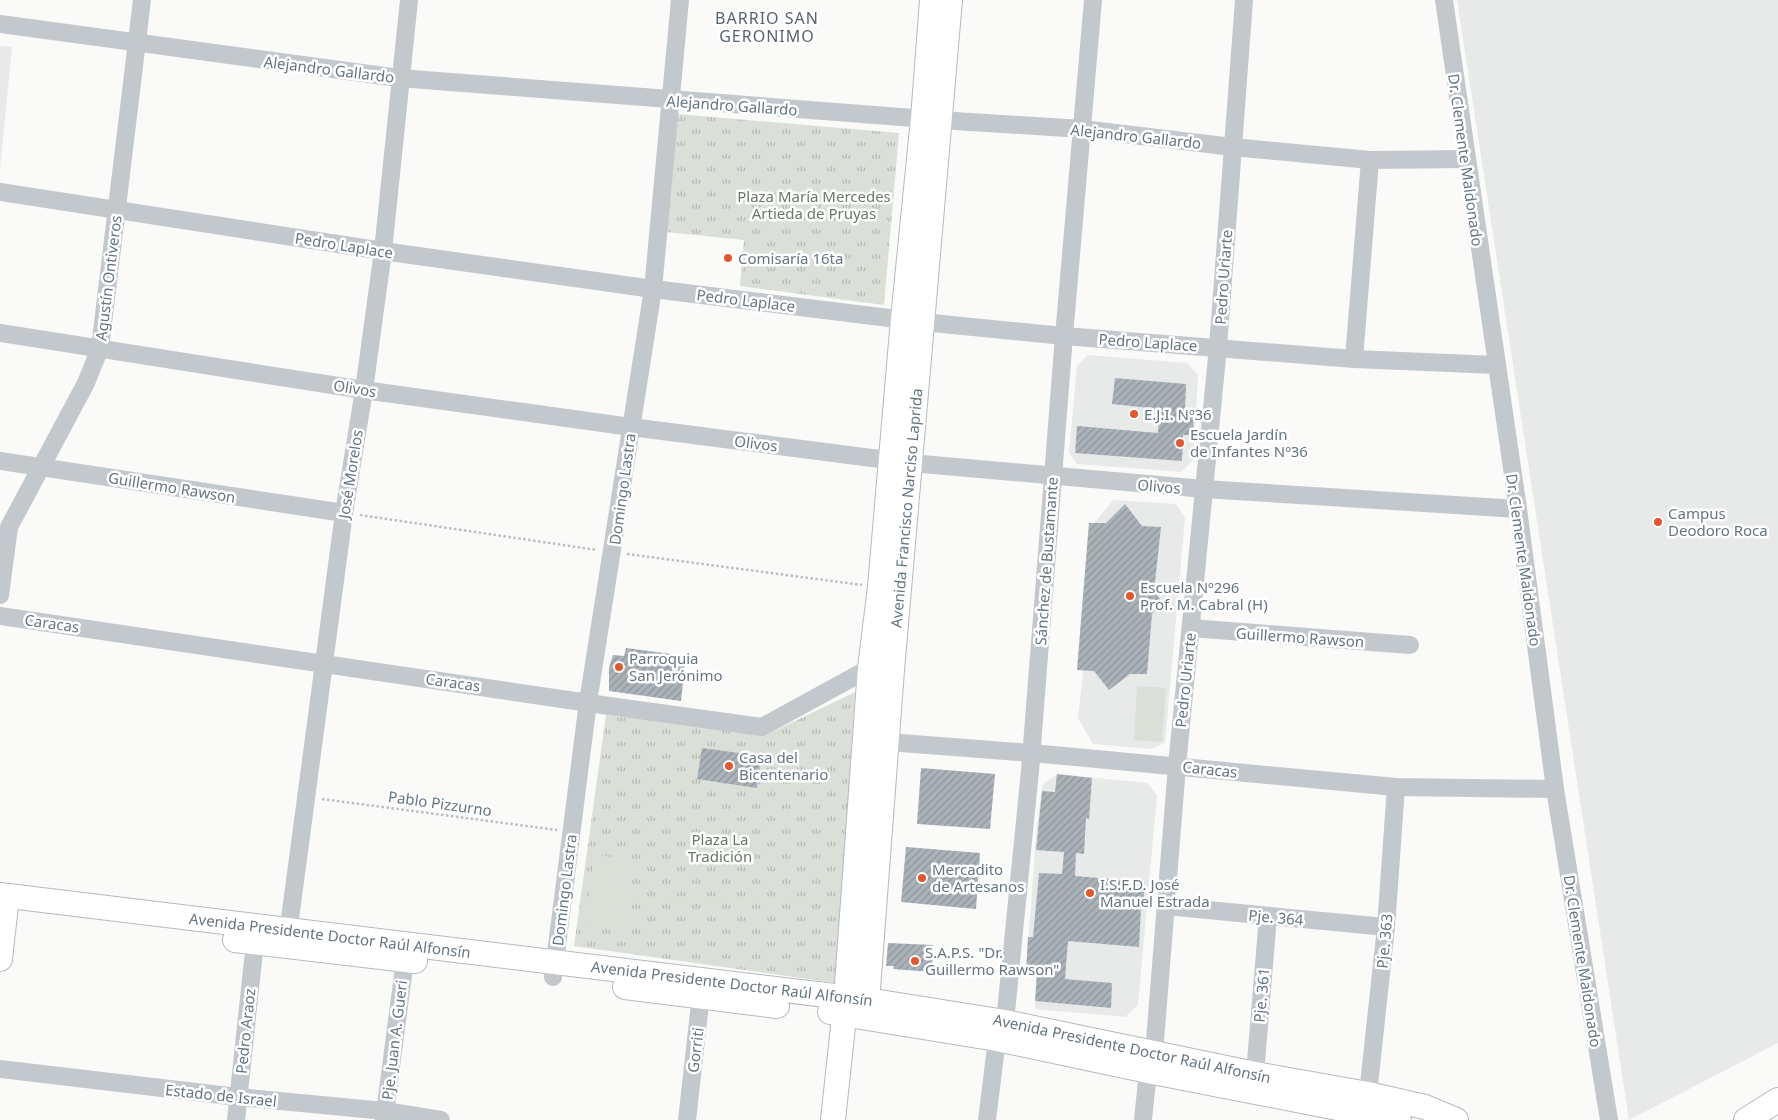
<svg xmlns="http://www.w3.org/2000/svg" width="1778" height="1120" viewBox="0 0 1778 1120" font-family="'Noto Sans',sans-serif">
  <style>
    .built { fill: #e8e9e9 }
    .park { fill: url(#park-tufts) }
    .pitch { fill: #dadfd7 }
    .building { fill: url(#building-hatch) }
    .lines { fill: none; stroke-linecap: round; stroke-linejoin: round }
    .secondary-casing { stroke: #b3babf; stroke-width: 26 }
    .path { stroke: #bbbfc2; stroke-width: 2.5; stroke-dasharray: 2.5 2.5; stroke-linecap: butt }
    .street { stroke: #c3c8cc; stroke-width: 18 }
    .secondary { stroke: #fff; stroke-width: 24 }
    .poi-dot { fill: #e4572e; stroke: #fff; stroke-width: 2 }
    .labels { text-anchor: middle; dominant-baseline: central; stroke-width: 5; stroke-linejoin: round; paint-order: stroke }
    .street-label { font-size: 15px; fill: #657683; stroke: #fff }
    .park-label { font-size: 15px; fill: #687a64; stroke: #fff }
    .poi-label { font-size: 15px; fill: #657683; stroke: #fff; text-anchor: start }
    .neighbourhood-label { font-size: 16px; letter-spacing: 1px; fill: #57646e; stroke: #fff }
  </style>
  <defs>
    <pattern id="park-tufts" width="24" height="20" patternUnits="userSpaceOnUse" patternTransform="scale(1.25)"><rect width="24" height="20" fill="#dadfd7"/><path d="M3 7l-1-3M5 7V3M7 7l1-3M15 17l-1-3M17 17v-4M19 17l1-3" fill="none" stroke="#b4b9b4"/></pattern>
    <pattern id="building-hatch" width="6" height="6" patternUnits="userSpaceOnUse" patternTransform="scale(1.25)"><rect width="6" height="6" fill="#aab3b9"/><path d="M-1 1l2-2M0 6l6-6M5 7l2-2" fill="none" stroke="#8e969c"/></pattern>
  </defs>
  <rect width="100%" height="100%" fill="#fafaf8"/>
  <g class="built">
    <path d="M1457,0H1778V1043L1629,1120Z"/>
    <path d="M0,46L12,47L0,170Z"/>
    <path d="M1088,355L1187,363L1198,375L1193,460L1181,472L1077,464L1069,453L1077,366Z"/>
    <path d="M1113,500L1176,504L1185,518L1165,743L1151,749L1093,744L1078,718L1083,671L1077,669L1089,523H1094Z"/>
    <path d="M1057,774L1147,783L1157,795L1138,1005L1125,1017L1035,1009L1037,973L1026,972L1037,824L1043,784Z"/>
  </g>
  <g class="park">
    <path d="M677,114L899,133L884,305L740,286L744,240L666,232Z"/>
    <path d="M855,692L837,983L574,946L606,715L766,735Z"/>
  </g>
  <g class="pitch">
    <path d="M1137,686L1166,688L1162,742L1134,740Z"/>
    <path d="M595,855L634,860L625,926L586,921Z"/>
  </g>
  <g class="building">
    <path d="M1115,378L1186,384L1185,409H1194L1193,435H1183L1182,461L1075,453L1077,426L1158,433L1159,409L1112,404Z"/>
    <path d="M1125,504L1142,526L1161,527L1154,591L1163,603L1152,614L1147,674H1130L1109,690L1094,671L1077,670L1089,523H1106Z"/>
    <path d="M626,648L686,656L681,701L609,691V668L613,655L624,656Z"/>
    <path d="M702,748L761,756L757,788L697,779Z"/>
    <path d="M921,768L995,774L990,829L917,824Z"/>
    <path d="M1057,774L1092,778L1089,819L1086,818L1084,854L1076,853L1075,876L1145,882L1143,907H1141L1139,947L1068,941L1065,979L1112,983L1111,1008L1035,1001L1037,973L1026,972L1028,937H1033L1039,873L1062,874L1064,852L1036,850L1042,791L1055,792Z"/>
    <path d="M906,847L980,853L976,909L901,902Z"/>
    <path d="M888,943L933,945L932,972L893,969L894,966H886Z"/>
  </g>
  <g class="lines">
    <g class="secondary-casing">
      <g id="secondary">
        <path d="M0,895L867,1000L1005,1022L1255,1074L1368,1094L1425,1107L1456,1120"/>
        <path d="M235,940L415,961"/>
        <path d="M0,959L7,896"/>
        <path d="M625,987L777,1006"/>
        <path d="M830,1012L997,1039L1148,1071L1399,1120"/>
        <path d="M866,1015L892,670L950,0"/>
        <path d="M833,1120L846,998L870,668L880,587L903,319L923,119L932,0"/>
        <path d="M1746,1120L1778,1100"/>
      </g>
    </g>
    <g class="path">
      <path d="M360,515L597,550"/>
      <path d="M627,554L862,585"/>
      <path d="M322,799L557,830"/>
    </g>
    <g class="street">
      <path d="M1444,0L1518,509L1555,789L1609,1120"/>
      <path d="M0,24L399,78L939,120L1082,129L1233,147L1370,160L1466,159"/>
      <path d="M0,192L383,251L653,289L922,322L1064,336L1354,359L1496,365"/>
      <path d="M0,333L364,390L631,427L911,463L1204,489L1518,509"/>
      <path d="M1354,359L1370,160"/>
      <path d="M0,461L344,513"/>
      <path d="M0,595L9,527L86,383L100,348L142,0"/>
      <path d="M0,616L609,706L762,727L870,668L880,669"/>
      <path d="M1191,628L1410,645"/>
      <path d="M875,741L1032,753L1396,787L1555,789"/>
      <path d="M1166,906L1386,927"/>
      <path d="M287,941L344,513L364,390L383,251L409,0"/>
      <path d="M553,977L588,702L653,289L680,0"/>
      <path d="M0,1069L238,1097L385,1111L441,1120"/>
      <path d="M1255,1074L1268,916"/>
      <path d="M1364,1103L1368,1094L1386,927L1396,787"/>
      <path d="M236,1120L255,942"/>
      <path d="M384,1120L405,960"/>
      <path d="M687,1120L702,986"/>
      <path d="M987,1120L997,1039L1005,1022L1030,771L1064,336L1093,0"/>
      <path d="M1143,1120L1148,1071L1154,1053L1177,766L1218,347L1244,0"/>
    </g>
    <use href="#secondary" class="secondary"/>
  </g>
  <g class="poi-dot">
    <circle cx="728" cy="258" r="5"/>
    <circle cx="1134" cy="414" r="5"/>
    <circle cx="1180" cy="443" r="5"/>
    <circle cx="1658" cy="522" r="5"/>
    <circle cx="1130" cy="596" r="5"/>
    <circle cx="619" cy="667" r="5"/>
    <circle cx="729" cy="766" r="5"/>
    <circle cx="922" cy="878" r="5"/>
    <circle cx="1090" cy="893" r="5"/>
    <circle cx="915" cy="961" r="5"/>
  </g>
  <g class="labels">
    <g class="street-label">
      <text transform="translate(329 69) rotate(7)">Alejandro Gallardo</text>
      <text transform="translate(732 105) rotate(4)">Alejandro Gallardo</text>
      <text transform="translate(1136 136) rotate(6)">Alejandro Gallardo</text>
      <text transform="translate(1466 160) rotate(82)">Dr. Clemente Maldonado</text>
      <text transform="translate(344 245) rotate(9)">Pedro Laplace</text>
      <text transform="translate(1223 277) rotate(-86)">Pedro Uriarte</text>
      <text transform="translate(108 278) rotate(-83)">Agustín Ontiveros</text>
      <text transform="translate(746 300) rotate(7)">Pedro Laplace</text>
      <text transform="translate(1148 342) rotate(4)">Pedro Laplace</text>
      <text transform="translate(355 388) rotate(9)">Olivos</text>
      <text transform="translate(756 443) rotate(7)">Olivos</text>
      <text transform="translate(350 474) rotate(-81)">José Morelos</text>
      <text transform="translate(1159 486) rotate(5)">Olivos</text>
      <text transform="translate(172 487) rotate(9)">Guillermo Rawson</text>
      <text transform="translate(622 489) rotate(-82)">Domingo Lastra</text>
      <text transform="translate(906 508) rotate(-85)">Avenida Francisco Narciso Laprida</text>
      <text transform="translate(1524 560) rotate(82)">Dr. Clemente Maldonado</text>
      <text transform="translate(1046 561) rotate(-86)">Sánchez de Bustamante</text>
      <text transform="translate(52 623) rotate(8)">Caracas</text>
      <text transform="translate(1300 637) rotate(4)">Guillermo Rawson</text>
      <text transform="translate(1185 680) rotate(-84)">Pedro Uriarte</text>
      <text transform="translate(453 682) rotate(8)">Caracas</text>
      <text transform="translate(1210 769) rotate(6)">Caracas</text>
      <text transform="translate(440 803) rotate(8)">Pablo Pizzurno</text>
      <text transform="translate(564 890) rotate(-83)">Domingo Lastra</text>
      <text transform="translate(1276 917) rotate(5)">Pje. 364</text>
      <text transform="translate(330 935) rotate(7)">Avenida Presidente Doctor Raúl Alfonsín</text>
      <text transform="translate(1384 941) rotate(-85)">Pje. 363</text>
      <text transform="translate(1583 961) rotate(81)">Dr. Clemente Maldonado</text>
      <text transform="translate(732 983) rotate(7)">Avenida Presidente Doctor Raúl Alfonsín</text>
      <text transform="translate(1261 995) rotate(-85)">Pje. 361</text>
      <text transform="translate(245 1031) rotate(-84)">Pedro Araoz</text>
      <text transform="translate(394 1040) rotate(-83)">Pje. Juan A. Gueri</text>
      <text transform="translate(1132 1048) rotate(12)">Avenida Presidente Doctor Raúl Alfonsín</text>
      <text transform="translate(695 1050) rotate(-83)">Gorriti</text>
      <text transform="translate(221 1095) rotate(6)">Estado de Israel</text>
    </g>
    <g class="park-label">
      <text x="814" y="196">Plaza María Mercedes<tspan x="814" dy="17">Artieda de Pruyas</tspan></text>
      <text x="720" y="839">Plaza La<tspan x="720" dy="17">Tradición</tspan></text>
    </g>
    <g class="poi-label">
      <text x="738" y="258">Comisaría 16ta</text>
      <text x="1144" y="414">E.J.I. Nº36</text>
      <text x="1190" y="434">Escuela Jardín<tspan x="1190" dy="17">de Infantes Nº36</tspan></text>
      <text x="1668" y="513">Campus<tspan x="1668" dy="17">Deodoro Roca</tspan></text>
      <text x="1140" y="587">Escuela Nº296<tspan x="1140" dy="17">Prof. M. Cabral (H)</tspan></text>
      <text x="629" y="658">Parroquia<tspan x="629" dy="17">San Jerónimo</tspan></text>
      <text x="739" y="757">Casa del<tspan x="739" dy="17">Bicentenario</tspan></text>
      <text x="932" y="869">Mercadito<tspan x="932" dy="17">de Artesanos</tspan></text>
      <text x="1100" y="884">I.S.F.D. José<tspan x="1100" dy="17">Manuel Estrada</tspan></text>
      <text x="925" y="952">S.A.P.S. "Dr.<tspan x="925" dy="17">Guillermo Rawson"</tspan></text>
    </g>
    <g class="neighbourhood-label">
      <text x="767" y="18">BARRIO SAN<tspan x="767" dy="18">GERONIMO</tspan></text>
    </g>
  </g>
</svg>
